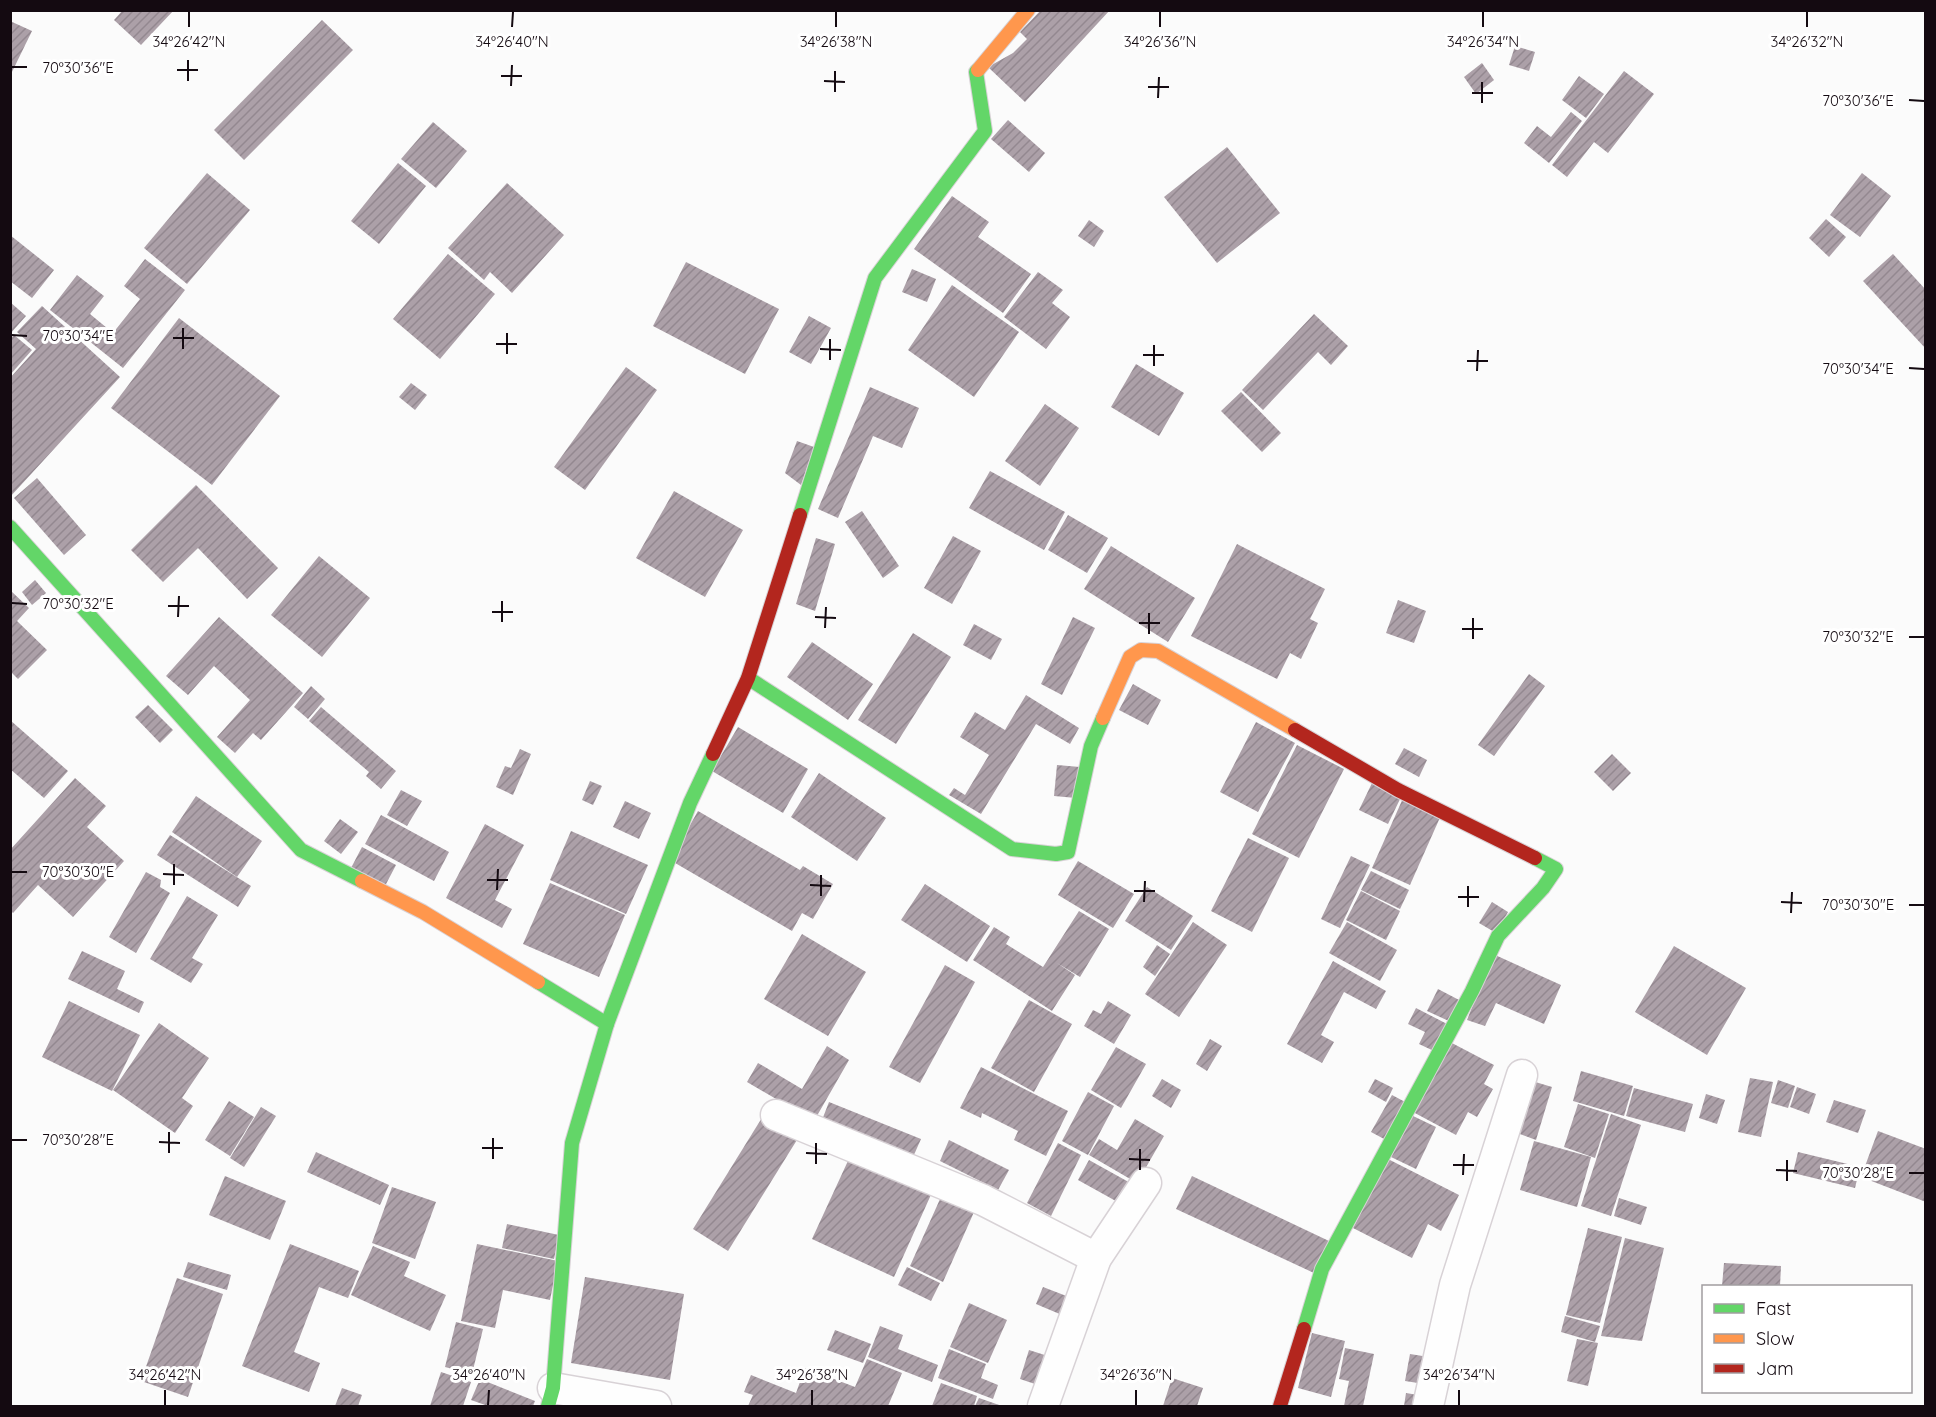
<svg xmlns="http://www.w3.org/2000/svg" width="1936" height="1417" viewBox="0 0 1936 1417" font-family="Quicksand,sans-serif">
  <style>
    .building { fill: url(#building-hatch) }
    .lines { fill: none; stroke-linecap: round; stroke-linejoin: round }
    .street-casing { stroke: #d8d2d6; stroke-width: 33 }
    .fast-casing { stroke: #d8d2d6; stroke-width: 16 }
    .slow-casing { stroke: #d8d2d6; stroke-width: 16 }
    .jam-casing { stroke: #d8d2d6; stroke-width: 16 }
    .street { stroke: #fefefe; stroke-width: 30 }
    .fast { stroke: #63d668; stroke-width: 14 }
    .slow { stroke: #ff974d; stroke-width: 14 }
    .jam { stroke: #b3261e; stroke-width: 14 }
    .ticks { fill: none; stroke: #140a11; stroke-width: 2 }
    .ticks-label { font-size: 15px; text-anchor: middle; fill: #140a11; stroke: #fff; stroke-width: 6; stroke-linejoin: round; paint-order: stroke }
  </style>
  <defs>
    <pattern id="building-hatch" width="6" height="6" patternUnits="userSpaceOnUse" patternTransform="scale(1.5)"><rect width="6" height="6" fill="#aca0a8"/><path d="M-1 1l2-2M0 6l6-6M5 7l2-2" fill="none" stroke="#938890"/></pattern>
  </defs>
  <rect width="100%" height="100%" fill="#fbfbfb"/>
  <g class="building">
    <path d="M123,10H174L141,45L114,20Z"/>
    <path d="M1041,10H1110L1025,102L988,67L1013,53L1027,39L1020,32Z"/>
    <path d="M322,20L353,50L244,160L214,130Z"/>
    <path d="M10,21L32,31L10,76Z"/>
    <path d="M1515,46L1535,52L1529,71L1509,65Z"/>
    <path d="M1482,63L1494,80L1476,94L1464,77Z"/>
    <path d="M1624,71L1654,94L1608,153L1594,142L1567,177L1552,165Z"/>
    <path d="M1579,76L1604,94L1586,118L1562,100Z"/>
    <path d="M1571,112L1582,121L1549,163L1524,143L1537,126L1551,137Z"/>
    <path d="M1008,120L1045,153L1029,172L991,139Z"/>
    <path d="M433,122L467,151L436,188L401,159Z"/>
    <path d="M1227,147L1280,213L1217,263L1164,197Z"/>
    <path d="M398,163L426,186L379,244L351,221Z"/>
    <path d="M207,173L250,210L187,284L144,248Z"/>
    <path d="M1862,173L1891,196L1860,237L1830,215Z"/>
    <path d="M507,183L564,235L512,293L490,272L484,280L448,248Z"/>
    <path d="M952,196L989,222L978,237L1031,274L1003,313L914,249Z"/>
    <path d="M1826,219L1846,237L1829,257L1809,238Z"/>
    <path d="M1089,220L1104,231L1094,247L1078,236Z"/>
    <path d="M10,235L54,270L32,298L10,281Z"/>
    <path d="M448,254L495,294L440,359L393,319Z"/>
    <path d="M1893,254L1926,290V349L1863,281Z"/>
    <path d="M145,259L185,290L123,368L50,310L77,275L104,296L90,314L113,333L140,299L124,286Z"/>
    <path d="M686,262L779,309L745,374L653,326Z"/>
    <path d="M912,269L936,279L927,302L902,292Z"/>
    <path d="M1038,272L1063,290L1052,303L1070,317L1046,349L1004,317Z"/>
    <path d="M952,285L1019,332L974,397L908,350Z"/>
    <path d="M10,302L26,316L10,334Z"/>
    <path d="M42,306L120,377L10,497V378L36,349L17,332Z"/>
    <path d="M1314,314L1348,346L1331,365L1318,352L1263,410L1242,390Z"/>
    <path d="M809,316L831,328L811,364L789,352Z"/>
    <path d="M179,318L280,396L212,485L111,408Z"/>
    <path d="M14,335L32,350L10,375V339Z"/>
    <path d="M1136,364L1184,393L1159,436L1111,407Z"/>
    <path d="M626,367L657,390L585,490L554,467Z"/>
    <path d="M411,383L427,395L415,410L399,397Z"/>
    <path d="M870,387L919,408L902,448L873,436L838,518L818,509Z"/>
    <path d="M1241,392L1281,433L1262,452L1221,411Z"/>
    <path d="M1045,404L1079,428L1040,486L1005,461Z"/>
    <path d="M797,441L814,447L801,485L785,473Z"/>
    <path d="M990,471L1065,512L1044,550L969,508Z"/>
    <path d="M37,478L86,535L64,555L14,498Z"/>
    <path d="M196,485L278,568L247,599L198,548L163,582L131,550Z"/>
    <path d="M674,491L743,530L705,597L636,558Z"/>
    <path d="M862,511L899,566L883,578L845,522Z"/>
    <path d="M1068,515L1108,538L1087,573L1048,550Z"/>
    <path d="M953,536L981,551L952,604L924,588Z"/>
    <path d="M816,538L835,544L815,611L796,604Z"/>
    <path d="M1237,544L1325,589L1310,619L1318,623L1301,659L1290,653L1277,679L1191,636Z"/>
    <path d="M1111,546L1195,598L1168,642L1084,589Z"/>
    <path d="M319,556L370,598L322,657L271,615Z"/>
    <path d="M35,580L46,593L32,605L22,592Z"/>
    <path d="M10,590L29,608L17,621L47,650L18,679L10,671Z"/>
    <path d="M1398,600L1426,611L1414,643L1386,633Z"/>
    <path d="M219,617L303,693L261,740L253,733L235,753L217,737L250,700L214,666L188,695L166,676Z"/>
    <path d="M1073,617L1095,628L1062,695L1041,684Z"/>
    <path d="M974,624L1002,639L991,660L963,645Z"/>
    <path d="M913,633L951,657L896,744L858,720Z"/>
    <path d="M812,642L873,684L848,720L787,677Z"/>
    <path d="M1529,674L1545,686L1494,756L1478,745Z"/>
    <path d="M1133,684L1161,700L1148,725L1119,710Z"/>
    <path d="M311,686L325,699L308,719L294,707Z"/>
    <path d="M1026,695L1079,728L1070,744L1036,724L981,814L949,795L954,788L965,795L989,755L960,737L975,712L1005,730Z"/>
    <path d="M148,705L173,730L160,743L135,717Z"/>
    <path d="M321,707L396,771L381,789L366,776L369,772L309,721Z"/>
    <path d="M10,720L68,771L44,798L10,769Z"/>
    <path d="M1256,722L1295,743L1258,812L1220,792Z"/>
    <path d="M738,727L808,769L783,813L712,771Z"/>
    <path d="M1297,745L1344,769L1299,858L1252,834Z"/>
    <path d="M1404,748L1427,760L1419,777L1395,764Z"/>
    <path d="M520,749L531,754L513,795L496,787L505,766L511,768Z"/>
    <path d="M1612,754L1631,773L1613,791L1594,772Z"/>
    <path d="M1057,765L1080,767L1076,798L1054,796Z"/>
    <path d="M819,773L886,818L857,861L791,817Z"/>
    <path d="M75,778L106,806L87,827L124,861L73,917L38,885L13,913L10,910V850Z"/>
    <path d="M590,781L602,786L593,805L582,800Z"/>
    <path d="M1373,781L1402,795L1388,824L1359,810Z"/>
    <path d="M401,790L422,801L407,826L387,815Z"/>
    <path d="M196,796L262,841L237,877L172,832Z"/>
    <path d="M1404,796L1442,813L1410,885L1372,868Z"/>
    <path d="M625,801L651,813L639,839L613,827Z"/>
    <path d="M698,811L800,870L803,866L833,884L813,919L802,913L792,931L670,860Z"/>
    <path d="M381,815L449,852L434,881L365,844Z"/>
    <path d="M340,819L358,832L341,854L324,841Z"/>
    <path d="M485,824L524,845L495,900L512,909L502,928L446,898Z"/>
    <path d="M571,831L648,865L626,914L550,880Z"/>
    <path d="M170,835L251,886L238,907L157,855Z"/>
    <path d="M1248,838L1289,858L1252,932L1211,911Z"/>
    <path d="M362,847L396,865L385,886L351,868Z"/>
    <path d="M1351,856L1370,865L1340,928L1321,919Z"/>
    <path d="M1078,861L1134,894L1113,928L1058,895Z"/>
    <path d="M1371,871L1409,890L1400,909L1361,890Z"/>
    <path d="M146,872L161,880L160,887L170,893L136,953L109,937Z"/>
    <path d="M550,883L625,915L599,977L523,944Z"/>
    <path d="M925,884L990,926L967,962L901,920Z"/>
    <path d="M1147,887L1193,916L1171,950L1125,921Z"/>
    <path d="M1361,891L1400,911L1386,940L1346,920Z"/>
    <path d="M187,896L218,915L192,958L203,964L191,983L150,959Z"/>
    <path d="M1492,902L1508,912L1496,933L1479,923Z"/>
    <path d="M1079,911L1109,929L1080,977L1057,963L1075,975L1052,1011L973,960L994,927L1010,937L1006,944L1043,967Z"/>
    <path d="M1193,922L1227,945L1179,1017L1145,994Z"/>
    <path d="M1347,922L1397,950L1380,981L1329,953Z"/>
    <path d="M802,934L866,972L828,1036L764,999Z"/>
    <path d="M1157,945L1170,954L1155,976L1143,967Z"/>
    <path d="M1674,946L1746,988L1707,1055L1635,1012Z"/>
    <path d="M82,951L125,971L117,989L144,1002L139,1013L68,979Z"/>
    <path d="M1493,954L1561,985L1544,1024L1496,1003L1485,1026L1467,1020Z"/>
    <path d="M1333,961L1386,991L1376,1009L1344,992L1321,1035L1334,1042L1322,1063L1287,1044Z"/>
    <path d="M945,965L975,982L920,1083L889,1067Z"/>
    <path d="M1438,989L1461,1001L1451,1022L1427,1011Z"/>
    <path d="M1029,1000L1072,1024L1034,1092L991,1068Z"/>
    <path d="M69,1001L140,1035L112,1091L42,1057Z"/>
    <path d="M1108,1001L1131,1015L1114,1044L1084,1026L1093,1010L1101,1014Z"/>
    <path d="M1416,1008L1449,1025L1436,1052L1419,1044L1425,1032L1408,1024Z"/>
    <path d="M159,1023L209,1058L182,1098L193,1106L175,1133L113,1090Z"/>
    <path d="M1210,1039L1222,1046L1207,1071L1196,1064Z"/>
    <path d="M1450,1042L1494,1065L1484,1084L1493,1089L1477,1117L1468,1112L1456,1135L1413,1112Z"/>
    <path d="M827,1046L849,1060L814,1121L747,1082L758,1063L802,1089Z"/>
    <path d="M1116,1047L1146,1064L1121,1108L1091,1090Z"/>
    <path d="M981,1067L1068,1111L1046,1156L1014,1140L1018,1131L982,1113L981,1118L960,1108Z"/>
    <path d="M1581,1071L1633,1086L1624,1116L1573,1101Z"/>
    <path d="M1750,1078L1773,1082L1761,1137L1738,1132Z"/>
    <path d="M1162,1079L1181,1090L1171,1108L1152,1096Z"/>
    <path d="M1375,1079L1393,1088L1386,1102L1368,1092Z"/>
    <path d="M1778,1080L1795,1086L1788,1108L1771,1103Z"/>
    <path d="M1532,1081L1552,1087L1536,1140L1517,1133Z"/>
    <path d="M1797,1087L1816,1094L1809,1114L1790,1107Z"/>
    <path d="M1634,1088L1693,1104L1685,1132L1626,1116Z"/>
    <path d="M1088,1092L1114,1106L1088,1155L1062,1141Z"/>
    <path d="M1706,1094L1725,1100L1717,1124L1699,1118Z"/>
    <path d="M1392,1095L1407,1103L1386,1140L1371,1132Z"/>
    <path d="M1834,1100L1866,1110L1858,1133L1826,1122Z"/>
    <path d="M229,1101L254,1117L230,1156L205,1140Z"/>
    <path d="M829,1102L921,1139L913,1157L822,1120Z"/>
    <path d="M1578,1104L1609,1114L1595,1158L1564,1147Z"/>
    <path d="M261,1107L276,1116L244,1167L230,1158Z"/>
    <path d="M765,1113L800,1135L728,1251L693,1229Z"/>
    <path d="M1611,1114L1641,1125L1611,1216L1581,1206Z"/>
    <path d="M1411,1115L1436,1127L1416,1169L1391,1157Z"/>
    <path d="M1135,1119L1164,1136L1137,1183L1089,1155L1099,1139L1117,1150Z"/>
    <path d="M1878,1131L1926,1149V1202L1861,1177Z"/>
    <path d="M949,1140L1009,1170L998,1190L940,1161Z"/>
    <path d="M1534,1141L1591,1157L1577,1207L1520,1190Z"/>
    <path d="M1058,1143L1081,1155L1051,1216L1027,1203Z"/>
    <path d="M853,1150L934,1188L894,1277L812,1239Z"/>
    <path d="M316,1152L389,1185L380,1205L307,1172Z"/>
    <path d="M1798,1152L1860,1167L1855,1188L1793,1173Z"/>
    <path d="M1388,1159L1459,1195L1441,1231L1428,1224L1412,1258L1353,1228Z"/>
    <path d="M1089,1160L1134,1185L1123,1205L1078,1180Z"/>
    <path d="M225,1176L286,1201L270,1240L209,1215Z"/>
    <path d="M1192,1176L1329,1241L1314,1273L1176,1209Z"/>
    <path d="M392,1187L436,1202L415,1259L372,1243Z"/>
    <path d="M945,1188L978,1203L943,1282L910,1266Z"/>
    <path d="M1619,1198L1647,1207L1641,1225L1614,1216Z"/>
    <path d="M507,1224L559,1235L554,1259L502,1248Z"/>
    <path d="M1588,1228L1622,1237L1600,1323L1566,1315Z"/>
    <path d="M1625,1238L1664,1248L1642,1341L1601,1336Z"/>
    <path d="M290,1244L359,1271L348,1298L319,1287L294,1352L320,1363L309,1392L242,1366Z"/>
    <path d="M477,1244L558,1261L550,1300L503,1290L495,1328L461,1321Z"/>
    <path d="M373,1246L410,1262L404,1276L446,1295L430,1331L351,1295Z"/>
    <path d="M188,1262L231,1275L227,1290L183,1277Z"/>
    <path d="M1724,1263L1781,1266L1780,1286H1722Z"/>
    <path d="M907,1267L940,1283L931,1301L898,1285Z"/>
    <path d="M585,1277L684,1294L670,1380L571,1363Z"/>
    <path d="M177,1278L223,1294L188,1397L141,1381Z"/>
    <path d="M1043,1287L1069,1297L1062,1315L1036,1304Z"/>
    <path d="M969,1303L1007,1320L988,1363L950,1347Z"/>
    <path d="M1565,1316L1600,1326L1595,1342L1561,1332Z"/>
    <path d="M456,1322L483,1329L472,1374L445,1367Z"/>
    <path d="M880,1326L903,1335L898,1349L938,1365L932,1382L868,1357Z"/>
    <path d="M835,1330L871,1344L863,1363L827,1350Z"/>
    <path d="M1312,1333L1345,1341L1331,1397L1298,1388Z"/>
    <path d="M1577,1339L1598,1343L1588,1386L1567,1381Z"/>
    <path d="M1345,1348L1374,1354L1363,1406H1344L1349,1381L1339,1379Z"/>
    <path d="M949,1349L986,1364L981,1378L998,1385L993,1399L938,1378Z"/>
    <path d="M1029,1350L1051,1357L1041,1386L1020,1379Z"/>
    <path d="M1410,1354L1435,1358L1431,1385L1405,1381Z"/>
    <path d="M867,1359L902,1373L888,1406H748L753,1395L744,1392L751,1375L796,1393L805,1368L855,1387Z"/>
    <path d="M441,1372L471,1382L463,1406H430Z"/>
    <path d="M1172,1378L1203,1388L1197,1406H1163Z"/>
    <path d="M480,1379L535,1401L533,1406H488L471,1400Z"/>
    <path d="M941,1383L977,1396L974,1406H932Z"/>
    <path d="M342,1388L362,1395L358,1406H335Z"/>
    <path d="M1406,1393L1424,1396L1423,1406H1404Z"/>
    <path d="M979,1398L1002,1406H975Z"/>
  </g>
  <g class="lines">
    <g class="street-casing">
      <g id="street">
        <path d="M776,1115L983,1200L1096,1258"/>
        <path d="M553,1388L656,1406"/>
        <path d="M1043,1406L1096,1258L1146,1183"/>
        <path d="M1428,1406L1455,1285L1522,1075"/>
      </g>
    </g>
    <g class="fast-casing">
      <g id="fast">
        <path d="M800,515L875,278L985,131L976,72L978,70"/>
        <path d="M10,527L301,850L362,881"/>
        <path d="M748,678L1012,849L1056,854L1068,852L1091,746L1103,718"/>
        <path d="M538,982L607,1024"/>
        <path d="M1304,1329L1322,1269L1472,991L1498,936L1543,888L1556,869L1535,858"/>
        <path d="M548,1406L553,1388L572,1143L607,1024L690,803L713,754"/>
      </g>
    </g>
    <g class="slow-casing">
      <g id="slow">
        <path d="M978,70L1028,10"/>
        <path d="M1103,718L1130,657L1141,650L1158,651L1295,730"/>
        <path d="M362,881L423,912L538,982"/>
      </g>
    </g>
    <g class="jam-casing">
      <g id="jam">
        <path d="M1295,730L1398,790L1535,858"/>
        <path d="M713,754L748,678L800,515"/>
        <path d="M1280,1406L1304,1329"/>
      </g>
    </g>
    <use href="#street" class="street"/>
    <use href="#fast" class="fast"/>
    <use href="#slow" class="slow"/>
    <use href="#jam" class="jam"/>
  </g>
  <path class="ticks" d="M189,27V12M512,27L513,12M836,27V12M1160,27V12M1483,27V12M1807,27V12M12,67H27M177,70H198M501,76H522M188,81V60M824,81L845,82M511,86L512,65M1148,87H1169M835,92V71M1472,93H1493M1158,98L1159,77M1909,100L1924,101M1482,103V82M12,335L27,336M173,338H194M496,344H517M183,349V328M820,349L841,350M507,354V333M1143,355H1164M830,360V339M1467,361H1488M1154,366V345M1909,368L1924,369M1477,371L1478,350M12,603L27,604M168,606H189M492,612H513M178,617L179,596M815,617L836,618M502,622V601M1139,623H1160M825,628L826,607M1462,629H1483M1149,634V613M1909,637H1924M1473,639V618M12,872H27M163,874L184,875M487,880H508M174,885V864M810,885L831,886M497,890L498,869M1134,891H1155M821,896V875M1458,897H1479M1144,902L1145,881M1781,902L1802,903M1909,905H1924M1468,907V886M1791,913L1792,892M12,1140H27M159,1142L180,1143M482,1148H503M169,1153V1132M806,1153L827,1154M493,1159V1138M1129,1159L1150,1160M816,1164V1143M1453,1165H1474M1140,1170V1149M1776,1170L1797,1171M1909,1173H1924M1463,1175L1464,1154M1787,1181V1160M165,1405V1390M488,1405L489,1390M812,1405V1390M1136,1405V1390M1459,1405V1390"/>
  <g class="ticks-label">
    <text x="189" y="47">34°26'42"N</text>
    <text x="512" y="47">34°26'40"N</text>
    <text x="836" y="47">34°26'38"N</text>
    <text x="1160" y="47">34°26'36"N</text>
    <text x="1483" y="47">34°26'34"N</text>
    <text x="1807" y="47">34°26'32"N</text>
    <text x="78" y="73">70°30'36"E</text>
    <text x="1858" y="106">70°30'36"E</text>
    <text x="78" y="341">70°30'34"E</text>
    <text x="1858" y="374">70°30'34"E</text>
    <text x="78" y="609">70°30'32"E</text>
    <text x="1858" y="642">70°30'32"E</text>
    <text x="78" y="877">70°30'30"E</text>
    <text x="1858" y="910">70°30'30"E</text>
    <text x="78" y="1145">70°30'28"E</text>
    <text x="1858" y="1178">70°30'28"E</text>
    <text x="165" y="1380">34°26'42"N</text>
    <text x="489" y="1380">34°26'40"N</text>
    <text x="812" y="1380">34°26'38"N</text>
    <text x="1136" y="1380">34°26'36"N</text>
    <text x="1459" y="1380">34°26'34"N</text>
  </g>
  <rect width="1936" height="1417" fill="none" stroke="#140a11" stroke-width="24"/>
  <rect x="1702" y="1285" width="210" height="108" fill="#ffffff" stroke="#a19da0" stroke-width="1.5"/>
  <rect x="1714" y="1304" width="30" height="9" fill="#63d668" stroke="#a19da0" stroke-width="1.5"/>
  <text x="1756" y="1315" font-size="18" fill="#140a11">Fast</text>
  <rect x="1714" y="1334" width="30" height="9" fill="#ff974d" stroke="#a19da0" stroke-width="1.5"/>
  <text x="1756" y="1345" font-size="18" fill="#140a11">Slow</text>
  <rect x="1714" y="1364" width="30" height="9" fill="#b3261e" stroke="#a19da0" stroke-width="1.5"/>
  <text x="1756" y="1375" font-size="18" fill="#140a11">Jam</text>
</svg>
